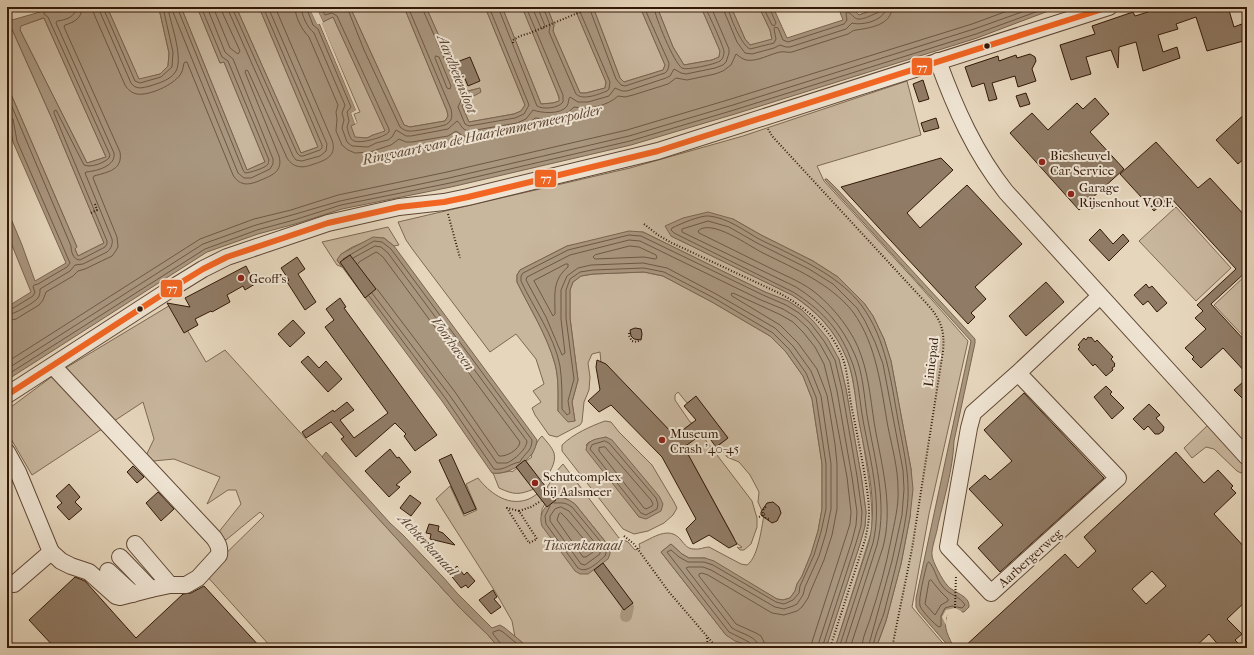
<svg xmlns="http://www.w3.org/2000/svg" width="1254" height="655" viewBox="0 0 1254 655" font-family="'IM FELL French Canon',serif">
  <style>
    .green { fill: #c8b69d; stroke: #7e6852; fill-rule: evenodd }
    .water { fill: #a9967f; stroke: #7a644f; fill-rule: evenodd }
    .pier { fill: #e6d6bc }
    .lines { fill: none; stroke-linecap: round; stroke-linejoin: round }
    .shore { stroke: #6e5844; stroke-width: 1 }
    .canal { stroke: #a9967f; stroke-width: 12 }
    .building { fill: #907b66; stroke: #331908; fill-rule: evenodd }
    .minor-casing { stroke: #604835; stroke-width: 18 }
    .path { stroke: #331908; stroke-width: 2; stroke-dasharray: 1 2; stroke-linecap: butt }
    .minor { stroke: #efe4d3; stroke-width: 16 }
    .bus-1-casing { stroke: #efe4d3; stroke-width: 9 }
    .bus-1 { stroke: #f26522; stroke-width: 6 }
    .bus-dot { fill: #331908; stroke: #efe4d3; stroke-width: 1.5 }
    .poi-dot { fill: #8f2418; stroke: #efe4d3; stroke-width: 1.5 }
    .labels { text-anchor: middle; dominant-baseline: central; stroke-width: 4; stroke-linejoin: round; paint-order: stroke }
    .poi-label { font-size: 13px; fill: #331908; stroke: #efe4d3; text-anchor: start }
    .street-label { font-size: 13px; fill: #331908; stroke: #efe4d3 }
    .water-label { font-size: 14px; font-style: italic; fill: #5c4532; stroke: #efe4d3 }
    .line-badge { stroke: #efe4d3; stroke-width: 1.5 }
    .badge-label { font-size: 11px; text-anchor: middle; font-weight: bold; fill: #fff }
  </style>
  <rect width="100%" height="100%" fill="#e6d6bc"/>
  <filter id="stains"><feTurbulence type="fractalNoise" baseFrequency=".005" numOctaves="4"/><feColorMatrix values="0 0 0 0 .2 0 0 0 0 .09 0 0 0 0 .02 0 0 0 .5 -.17"/></filter>
  <radialGradient id="worn" r=".72"><stop offset=".6" stop-color="#630" stop-opacity="0"/><stop offset="1" stop-color="#630" stop-opacity=".3"/></radialGradient>
  <g class="green">
    <path d="M107,7H157L160,13L169,53L168,66L160,74L139,80Z"/>
    <path d="M181,7H197L220,63L224,62L265,162L247,170Z"/>
    <path d="M236,7H259L318,147L301,153Z"/>
    <path d="M350,7H404L447,111L448,116L445,121L410,127L404,125Z"/>
    <path d="M426,7H485L525,105L521,111L514,114L469,122L462,107C466,99 474,94 480,88L468,91H463Z"/>
    <path d="M502,7H522L557,92L560,101L553,103L541,104Z"/>
    <path d="M547,7H574L606,82L605,88L586,93H580L553,31L554,25Z"/>
    <path d="M593,7H640L665,65L663,70L624,82L620,78Z"/>
    <path d="M657,7H701L720,51L719,57L712,60L684,65L673,47Z"/>
    <path d="M731,7H759L770,30L772,40L750,45L745,39Z"/>
    <path d="M848,7H882L859,15L854,10L848,9Z"/>
    <path d="M333,17L386,132L373,135L367,138H355L350,126L357,123L354,114L360,112L321,22Z"/>
    <path d="M7,18L53,121L104,243L78,256L75,249L77,247L7,85Z"/>
    <path d="M44,18L106,157L87,163L20,30V26Z"/>
    <path d="M907,81L921,135L817,166L824,181L918,284L968,341L929,514L912,607L947,648H876L886,621L901,564L910,517L911,469L891,361L884,339L873,316L864,303L838,277L813,261L761,235L733,219L671,236L792,295C817,312 835,330 847,359C855,380 857,413 862,436C867,468 873,498 872,530L835,648H826L860,544L865,526L866,512L861,475L846,389L839,359L802,310L788,301L765,292L643,232L567,246L520,270L517,275V282C530,309 547,335 555,364C559,379 558,395 558,411L575,421L572,402L578,380L570,318V290L573,282L581,276L593,274L644,272L663,276L712,302L770,336L786,352L803,376L812,399L822,464V509L818,531L811,554L802,576L797,584L795,591L790,598L783,600L777,599L705,558H689L682,554L671,544L661,552L726,635L756,648H529L515,637L512,621L496,593L436,499L450,486L464,516L477,510L466,484L478,478C489,492 506,506 526,500C530,499 534,496 537,494L545,504L542,509V511L541,515L610,549L608,545L575,504L560,495L556,497H553L547,487C553,480 556,470 563,464L619,538L628,542L635,550L640,548L639,544C653,538 669,525 681,540C685,545 688,549 694,549C699,550 704,547 709,547L741,564L747,565C760,556 762,520 766,505L764,507L762,511L758,502L759,492L750,475L739,462L727,457L719,445L728,438L696,397L687,403L678,392L675,395V400L690,422L692,423L675,436L601,363L600,352L592,354L588,363L590,377L589,390L584,402L582,422L580,425L557,437L549,435L535,415L532,408L541,402L533,391L544,384L536,359L516,334L490,352L413,250L406,240L398,222L630,168L743,136Z"/>
    <path d="M1176,207L1231,268L1196,301L1139,241Z"/>
    <path d="M388,227L399,245L394,246L384,238C368,241 347,245 337,260L342,267L337,265L322,242Z"/>
    <path d="M1247,274V340L1214,305Z"/>
    <path d="M172,304L206,362L225,350L460,608L488,635L499,648H272L205,574L264,516L260,512L226,540L218,533L241,504L236,490H228L207,504L220,477L174,459L143,462L154,439L143,402L32,475L7,432V410L54,375Z"/>
    <path d="M605,421L611,422L619,432L652,465L674,502L677,508L673,515L664,523L648,531L634,534L623,529L562,451V445C573,434 591,426 605,421ZM606,437L639,517L586,445L589,442Z"/>
    <path d="M1208,425L1247,467V469L1241,473L1237,471L1214,449L1206,447L1192,458L1184,448Z"/>
    <path d="M701,434L752,501L757,518V527L751,544L744,550H740L737,547L739,548L742,547L733,541L734,538L684,447Z"/>
    <path d="M542,436C546,441 552,447 554,453C557,463 548,475 542,483L526,461L532,457L531,456C535,449 536,441 542,436Z"/>
    <path d="M517,468L534,489C519,495 514,495 499,488L493,473C499,474 504,472 511,471L512,472Z"/>
  </g>
  <g class="water">
    <path d="M40,7H54L58,12L72,7H107L139,79L160,74L168,66L169,53L160,13L157,7H181L247,170L265,162L224,62L220,63L197,7H236L301,153L318,147L259,7H309L317,24L319,23L356,110L351,113L355,124L351,126L355,137L367,138L373,135L385,131L333,17L323,22L316,7H350L404,125L410,127L445,121L448,116L447,111L404,7H426L463,90L468,91L480,88L481,92L465,101L462,106L469,122L514,114L521,111L525,105L485,7H502L541,104L553,103L559,101V97L522,7H547L554,25L553,31L580,93H586L605,88L606,82L574,7H593L620,78L624,82L663,70L665,65L640,7H657L673,47L684,65L712,60L719,57L720,51L701,7H731L745,39L750,45L772,39L770,30L759,7H773L787,38L843,20L838,7H848L849,9L854,10L859,15L882,7H1059L977,38L735,114L631,145L451,187L342,209L295,224L258,234L207,252L7,380V307L31,292L7,233V209L22,245L35,281L66,263L13,142L7,115V85L77,247L75,249L78,256L104,243L53,121L7,18V10L12,20L40,12ZM43,18H44L106,157L87,163L20,30L21,26Z"/>
    <path d="M825,179H827L838,190L975,339V343L954,441C953,469 944,498 938,525C937,533 931,549 932,555C932,561 943,581 947,585C953,593 970,595 969,607L964,612L948,611C943,627 946,631 953,646L951,648H950L919,612L916,607V598L971,341L825,180Z"/>
    <path d="M708,212L733,219L761,235L813,261L838,277L864,303L873,316L884,339L891,361L911,469L913,489L910,517L901,564L886,621L876,648H835L869,542C879,501 865,457 858,416C855,397 854,376 847,359C835,330 817,311 792,295L671,236L665,226L683,218Z"/>
    <path d="M629,231L643,232L765,292L788,301L802,310L814,322L828,339L839,359L846,389L861,475L866,512L865,526L860,544L826,648H756L735,641L726,635L661,552L671,544L682,554L689,558H705L714,561L777,599L783,600L790,598L795,591L797,584L802,576L811,554L818,531L822,509V464L812,399L803,376L786,352L770,336L712,302L663,276L644,272L593,274L581,276L573,282L570,290V318L578,380L572,402L575,421L568,422L558,411C558,395 559,379 555,364C547,335 530,309 517,282V275L520,270L567,246Z"/>
    <path d="M373,237L384,238L394,246L537,440C536,445 535,450 531,455C523,465 506,475 492,473L442,401L337,260L341,254Z"/>
    <path d="M606,437L612,440L659,496L663,504L661,511L646,519L639,517L586,450C587,439 597,439 606,437Z"/>
    <path d="M326,452L390,523L403,535L443,577L457,593L492,628L500,625L505,628L529,648H499L488,635L460,608L322,457Z"/>
    <path d="M561,497L569,500L575,504L608,545L610,549V554L608,559L588,574H580L575,571L542,526C538,514 545,506 554,499H557Z"/>
  </g>
  <g class="pier">
    <path d="M309,7H311L318,22H321L314,7H316L323,22L322,23L358,110V112L353,114L357,123L355,124L351,113L356,110L320,24H317Z"/>
    <path d="M955,608L961,611L963,615L956,612H949L946,618L947,626L946,625L942,617L946,610Z"/>
  </g>
  <g class="lines">
    <g class="shore">
      <path d="M93,7L94,14L125,85C128,90 132,93 137,94C149,96 173,85 180,75C183,71 183,67 184,63L185,62H187L233,175C240,187 250,185 261,180C273,175 283,171 279,156L245,72L246,70L248,71L287,158C294,169 304,168 314,164C327,160 337,155 332,140L275,7"/>
      <path d="M99,7L100,12L131,83C136,90 142,88 150,86C159,83 171,80 176,71C183,58 172,27 169,13L170,11L167,7"/>
      <path d="M104,7V10L135,81L140,83L161,77L172,67L173,52L164,12L161,7"/>
      <path d="M172,7L171,11L173,12L238,173L244,178H251L270,169L273,164V159L233,59L225,52L207,7"/>
      <path d="M177,7L243,170L245,173C249,173 266,168 268,164C269,163 268,162 269,160L228,61L222,57L201,7"/>
      <path d="M213,7L230,48L238,54L240,51L223,14L222,7"/>
      <path d="M228,7L229,12L293,156L296,160L302,161L320,156L326,151L327,144L268,7"/>
      <path d="M233,7V10L297,153L300,156H303L320,150L322,148V145L263,7"/>
      <path d="M295,7C295,17 302,30 309,37L338,105L336,112L337,119L336,131L342,145L348,150L355,153L370,152L391,145L399,139L406,142H412L448,136L456,131L463,136L470,137L498,133L517,129L526,125L535,118C549,120 564,118 574,107C587,110 608,106 618,96L625,97L633,95L668,84L676,78L687,80L715,74L723,71L731,65L736,54C739,56 742,59 746,60C757,62 770,54 780,52C784,51 788,53 792,52L848,34C850,33 853,30 856,30C870,28 892,25 892,7"/>
      <path d="M301,7C302,16 307,27 314,33L345,105L342,113L344,120L342,128L347,142L352,146L368,147L376,143L388,140L392,137L396,130L406,136H411L448,129L457,121C462,124 460,130 470,131L517,123L526,119L533,110C541,113 561,115 567,106C569,103 568,99 570,97L578,102H588L609,96L615,88L622,91H627L666,78L670,76L674,69L681,73L686,74L715,68L723,65L726,62L729,53V49L711,7"/>
      <path d="M306,7L313,25L318,29L351,107L347,112L349,121L347,127C348,131 350,140 354,141C361,144 385,137 389,132V129L337,16L332,13L325,15L321,7"/>
      <path d="M347,7L364,50L400,127C403,129 405,131 409,131C412,132 445,126 447,124C453,120 452,115 451,109L408,7"/>
      <path d="M423,7V10L459,92L463,96L458,107L465,124L469,126L515,118L524,114L529,105L489,7"/>
      <path d="M498,7L537,106C543,110 559,108 563,102V95L526,7"/>
      <path d="M532,7L541,28L543,29L545,26L539,11L538,7"/>
      <path d="M543,7L550,25L549,32L576,94C583,101 599,94 607,91L609,89L610,82L578,7"/>
      <path d="M589,7L616,79L621,85L625,86L665,73C668,71 669,67 669,63L644,7"/>
      <path d="M654,7C655,17 674,63 682,68C685,71 716,64 720,61C723,59 724,55 724,52C724,47 709,15 705,7"/>
      <path d="M723,7L724,11L737,42L745,53L752,54L774,48L780,45L786,47H790L846,29L852,23C863,26 886,20 886,7"/>
      <path d="M728,7C729,16 742,46 750,49L774,43L776,39L774,29L775,27L778,28L783,40L788,42L844,24L847,20L846,14L847,12C852,13 854,19 858,19C863,20 874,14 879,12L881,10V7"/>
      <path d="M763,7L772,25L774,26L776,23L769,7"/>
      <path d="M436,56L439,57L451,86L450,89L447,88L435,58Z"/>
      <path d="M7,95L71,246C71,251 73,260 80,260L105,247L107,244V241L54,113V111L56,110L57,112L84,165C91,168 104,163 109,158L110,155L48,17L44,14V7"/>
      <path d="M7,116H10L13,119L17,141L70,263L67,267L38,284L34,285L33,287L35,292L33,296L10,310H7"/>
      <path d="M630,246L639,247L656,255L657,258L655,259L644,257L595,259L593,257L595,255Z"/>
      <path d="M353,258L375,246L381,247L388,253L527,441C527,449 514,460 507,463C504,463 499,463 497,463L450,396L372,293"/>
      <path d="M343,259L374,241L382,242L391,249L532,440C532,452 524,453 520,462C511,463 504,471 494,469L446,399L369,296"/>
      <path d="M358,264L359,262L376,252L378,253L383,257L520,442C519,450 506,457 499,456L455,392L377,289"/>
      <path d="M566,264H568V267C552,280 555,295 555,314L553,316L534,281Z"/>
      <path d="M7,315C13,315 34,303 38,298C40,295 40,292 40,289L70,271L75,265L83,264L107,252C111,249 113,244 112,239L85,173L86,172C97,171 116,166 114,153L56,23L57,21C66,20 76,17 76,7"/>
      <path d="M7,321L16,319L39,305L43,300L46,292L73,276L78,271L85,269L112,256L115,252L118,247L117,237L93,178L94,176C108,172 123,170 120,152L64,27L65,25C75,22 82,18 82,7"/>
      <path d="M7,362L200,239L254,219L291,210L338,195L447,172L627,130L731,99L972,24L1018,7"/>
      <path d="M7,369L203,244L256,225L292,215L340,201L449,178L629,136L733,105L974,29L1036,7"/>
      <path d="M7,375L205,249L257,230L294,220L341,205L450,183L630,141L734,110L976,34L1041,10L1046,7"/>
      <path d="M605,441L609,443L656,498L658,504L657,509L646,515L641,513L590,449L592,445Z"/>
      <path d="M605,447L651,500L653,504L652,506L646,509L644,508L599,451V448Z"/>
      <path d="M550,506L545,516L546,524L578,568C587,574 598,562 605,556L606,553L605,547L572,507C565,502 562,503 554,503"/>
      <path d="M561,507L569,511L600,549V554L585,565L581,564L550,521V516L555,509Z"/>
      <path d="M561,513L566,518L593,550V552L586,557H583L557,520L559,514Z"/>
      <path d="M929,562C935,568 936,579 943,587C949,595 960,596 965,605L962,608L952,606L945,608L941,616V626L939,627C935,625 922,611 920,606C918,599 925,572 927,564Z"/>
      <path d="M931,580L941,592L948,599V601L941,605L935,615L925,604L929,581Z"/>
      <path d="M502,648L501,644L493,634V632L499,630L503,632L522,648"/>
      <path d="M754,648C754,647 754,646 753,645C752,643 733,634 729,632L667,552L671,550L679,557L688,562H704L713,565L776,602L784,604L793,600L799,593L800,586L814,555L821,532L826,509V464L816,397L806,373L789,349L773,333L714,298L664,272L644,268L593,270L580,272L570,279L566,290V318L574,379L568,401L570,413L567,415L562,409C562,394 562,380 560,366C554,335 534,309 521,281V276L523,273L568,250L629,235L641,236L763,295L786,305L799,313L811,324L824,341L835,360L842,390L857,476L862,512L861,526L856,543L822,648"/>
      <path d="M759,648C758,636 741,634 732,628L686,568L688,567H703L711,570L775,607L784,609L793,606L797,604L803,595L805,587L819,556L826,533L831,509V464L821,396L811,371L793,346L775,328L716,294L667,268L643,263L591,265L578,268L567,276L561,290V319L565,353L562,355L546,317L526,280L527,277L570,255L629,240L640,241L761,300L783,309L796,317L808,328L820,344L830,362L837,391L852,477L857,512L856,525L852,541L817,648"/>
      <path d="M765,648L764,642L761,636L756,633L736,624L699,576V574L702,573L708,575L772,613L784,615L797,611L802,607L808,598L811,590L824,560L832,535L837,509V464L835,444L827,395L817,369L798,343L780,325L732,296L731,294L733,293L781,315L793,322L803,332L815,347L824,364L831,392L847,477L851,512L850,524L812,642L811,648"/>
      <path d="M839,648L873,543C883,501 869,456 862,414C859,395 858,375 850,357C839,328 819,308 793,292L674,233L671,230L672,228C680,224 701,215 709,216C728,218 743,230 759,239C765,242 771,245 778,248C808,263 841,278 862,306C886,339 891,381 898,420C904,453 912,483 906,516C901,549 892,581 884,613C880,625 874,636 873,648"/>
      <path d="M844,648L877,545C888,502 874,457 867,415C864,395 863,373 855,355C842,325 823,304 796,287L682,232V229L708,221L729,227L757,243L809,269L833,284L857,308L865,321L875,342L883,364L903,470L904,489L902,515L892,561L868,648"/>
      <path d="M850,648L883,547C893,509 883,470 876,433C871,407 870,380 861,355C854,333 835,309 817,294C804,283 788,277 772,269C748,257 723,245 699,233L698,231C711,218 749,246 763,253C795,269 830,283 853,312C877,345 881,388 888,427C892,447 898,468 898,489C899,506 894,524 891,540C886,566 879,591 871,616C868,627 862,637 862,648"/>
    </g>
    <path class="canal" d="M619,594L628,607L626,616"/>
  </g>
  <g class="building">
    <path d="M1164,7H1228L1234,27L1247,22V40L1207,51L1196,17L1176,24L1178,29L1158,35L1163,52L1177,47L1180,58L1143,71L1136,42L1119,47L1118,68L1111,50L1086,57L1091,74L1071,80L1060,45L1095,34L1092,26L1133,12L1135,16Z"/>
    <path d="M1030,54L1035,57L1036,61L1032,69L1036,81L1018,87L1015,76L992,83L997,99L989,101L984,83L972,87L965,67L998,56L999,61L1016,55L1017,58Z"/>
    <path d="M470,57L480,81L468,86L463,74L454,77L449,65Z"/>
    <path d="M923,80L929,99L919,102L913,84Z"/>
    <path d="M1026,93L1030,104L1020,107L1016,96Z"/>
    <path d="M1095,98L1109,114L1090,132L1124,169L1079,210L1010,133L1032,113L1048,130L1077,103L1083,109Z"/>
    <path d="M1247,112V156L1238,164L1216,140Z"/>
    <path d="M936,118L939,128L924,132L921,123Z"/>
    <path d="M1156,142L1198,188L1210,178L1247,218V271L1211,304L1247,343V374L1223,348L1201,368L1192,359L1194,357L1185,348L1206,329L1195,318L1203,311L1197,305L1236,269L1170,197L1154,211L1120,174Z"/>
    <path d="M941,158L953,170L907,213L920,228L967,185L1022,244L975,287L986,299L971,313L975,317L968,324L841,187Z"/>
    <path d="M1100,229L1113,244L1123,234L1129,241L1109,261L1089,240Z"/>
    <path d="M350,255L376,289L365,298L340,262Z"/>
    <path d="M297,257L305,269L298,274L316,302L305,310L287,282L289,280L281,268Z"/>
    <path d="M246,266L255,284L245,290L243,286L227,295L230,302L212,312L211,311L195,319L198,325L184,333L167,303L190,307L185,298Z"/>
    <path d="M1046,282L1064,302L1026,336L1009,316Z"/>
    <path d="M1146,284L1149,288L1152,286L1167,303L1157,312L1148,301L1143,305L1134,295Z"/>
    <path d="M340,298L346,307L344,308L437,435L415,451L404,436L406,434L395,423L356,457L341,439L344,437L331,422L306,438L302,432L333,410L334,412L347,402L354,410L340,420L354,438L388,413L325,327L334,320L326,309Z"/>
    <path d="M293,320L305,333L290,347L278,334Z"/>
    <path d="M635,328L641,329L642,334L641,340L634,339L631,336L630,330Z"/>
    <path d="M1088,337L1090,338L1091,337L1095,342L1097,340L1113,357L1111,359L1115,364L1114,365L1115,366L1112,368L1113,370L1106,376L1095,364L1093,366L1078,349L1080,347L1078,345L1084,338L1086,340Z"/>
    <path d="M308,356L319,368L326,361L342,379L328,392L301,362Z"/>
    <path d="M597,360L606,364L675,436L696,420L684,406L696,396L728,438L716,447L705,432L684,447L737,544L729,548L709,535L693,544L686,529L696,519L662,457L611,405L599,412L588,401L600,390L596,367Z"/>
    <path d="M1243,382L1247,387V403L1234,390Z"/>
    <path d="M1106,386L1112,392L1110,394L1124,408L1112,419L1094,397Z"/>
    <path d="M1024,393L1104,478L1000,572L978,548L1003,525L969,489L985,475L990,480L1012,461L984,430Z"/>
    <path d="M1149,404L1160,415L1156,418L1164,427L1163,431L1159,434H1155L1148,426L1144,430L1133,419Z"/>
    <path d="M390,449L397,458L399,457L411,472L396,485L400,487L389,497L365,471Z"/>
    <path d="M1176,452L1204,483L1218,470L1233,486L1231,488L1236,493L1214,514L1247,550V600L1227,619L1242,634L1235,640L1243,648H1221L1209,634L1194,648H963L1065,554L1078,568L1096,551L1084,537ZM1152,571L1166,586L1146,604L1132,589Z"/>
    <path d="M451,454L476,509L464,514L439,460L450,455Z"/>
    <path d="M525,460L556,500L547,507L516,467Z"/>
    <path d="M133,466L144,477L137,483L127,472Z"/>
    <path d="M69,484L80,497L75,502L82,509L69,520L57,507L62,503L56,496Z"/>
    <path d="M158,492L174,509L161,521L146,503Z"/>
    <path d="M410,495L421,503L411,516L400,508Z"/>
    <path d="M773,502L779,507L781,513L777,521L772,523L761,515V512L767,503Z"/>
    <path d="M429,524L439,526L438,531L443,533L455,545L430,539L431,534L426,533Z"/>
    <path d="M603,563L633,603L624,610L594,570Z"/>
    <path d="M457,566L464,575L467,572L475,581L468,588L466,585L461,588L449,573Z"/>
    <path d="M75,577L85,581L136,638L183,594L191,593L204,586L261,648H55L29,620Z"/>
    <path d="M493,590L497,597L494,599L501,607L491,614L479,600Z"/>
  </g>
  <g class="lines">
    <g class="minor-casing">
      <g id="minor">
        <path d="M938,61C955,108 975,153 1006,192L1247,457"/>
        <path d="M53,366L214,538C218,544 220,547 219,555L198,578L186,585H170L151,589"/>
        <path d="M1018,373L973,413L969,428L948,547L991,593L1118,478L1018,373L1100,296"/>
        <path d="M7,395L177,285L203,269L227,257L328,223L399,207L444,202L468,197L658,151L1109,7"/>
        <path d="M7,452L18,472L51,552L14,584"/>
        <path d="M135,544L170,585"/>
        <path d="M51,552L61,561L71,566L89,572L116,596L120,597L151,589L120,557"/>
        <path d="M108,571L133,594"/>
      </g>
    </g>
    <g class="path">
      <path d="M513,43V40L520,36L530,33L592,7"/>
      <path d="M768,129L772,136L928,305C941,320 945,331 943,351L912,549L892,648"/>
      <path d="M91,213L97,210L95,204"/>
      <path d="M448,214L460,258"/>
      <path d="M644,224L658,235L672,243L779,293C805,307 828,326 841,354C848,369 848,388 851,404C856,429 861,452 865,477C867,489 869,501 869,513C869,522 867,531 865,540L830,648"/>
      <path d="M629,333V336L632,341L637,342L640,340"/>
      <path d="M766,507C761,511 762,518 769,519"/>
      <path d="M519,511L507,508L529,543L537,539L519,511L531,507L541,501"/>
      <path d="M759,517L765,514"/>
      <path d="M624,536L634,544L669,592L717,648"/>
      <path d="M955,608L956,575"/>
      <path d="M707,638L708,648"/>
    </g>
    <use href="#minor" class="minor"/>
    <g class="bus-1-casing">
      <path id="bus-1" d="M7,395L177,285L203,269L227,257L328,223L399,207L444,202L468,197L658,151L1109,7"/>
    </g>
    <use href="#bus-1" class="bus-1"/>
  </g>
  <g class="bus-dot">
    <circle cx="987" cy="46" r="3.5"/>
    <circle cx="140" cy="309" r="3.5"/>
  </g>
  <g class="poi-dot">
    <circle cx="1042" cy="162" r="4"/>
    <circle cx="1071" cy="194" r="4"/>
    <circle cx="241" cy="278" r="4"/>
    <circle cx="662" cy="440" r="4"/>
    <circle cx="535" cy="483" r="4"/>
  </g>
  <g class="labels">
    <g class="poi-label">
      <text x="1050" y="155">Biesheuvel<tspan x="1050" dy="15">Car Service</tspan></text>
      <text x="1079" y="187">Garage<tspan x="1079" dy="15">Rijsenhout V.O.F.</tspan></text>
      <text x="249" y="278">Geoff's</text>
      <text x="670" y="433">Museum<tspan x="670" dy="15">Crash '40-45</tspan></text>
      <text x="543" y="476">Schutcomplex<tspan x="543" dy="15">bij Aalsmeer</tspan></text>
    </g>
    <g class="street-label">
      <text transform="translate(931 362) rotate(-83)">Liniepad</text>
      <text transform="translate(1030 558) rotate(-42)">Aarbergerweg</text>
    </g>
    <g class="water-label">
      <text transform="translate(457 74) rotate(68)">Aardbeiensloot</text>
      <text transform="translate(482 135) rotate(-12)">Ringvaart van de Haarlemmermeerpolder</text>
      <text transform="translate(453 344) rotate(54)">Voorhaven</text>
      <text transform="translate(428 545) rotate(47)">Achterkanaal</text>
      <text x="582" y="545">Tussenkanaal</text>
    </g>
  </g>
  <g class="line-badge">
    <rect x="911" y="57" width="22" height="19" rx="4" fill="#f26522"/>
    <rect x="534" y="169" width="23" height="19" rx="4" fill="#f26522"/>
    <rect x="160" y="279" width="23" height="19" rx="4" fill="#f26522"/>
  </g>
  <g class="badge-label">
    <text x="922" y="71">77</text>
    <text x="546" y="182">77</text>
    <text x="172" y="292">77</text>
  </g>
  <rect width="1254" height="655" fill="none" stroke="#e6d6bc" stroke-width="24"/>
  <rect x="8" y="8" width="1238" height="639" fill="none" stroke="#331908" stroke-width="2"/>
  <rect x="12" y="12" width="1230" height="631" fill="none" stroke="#331908"/>
  <rect width="100%" height="100%" filter="url(#stains)"/>
  <rect width="100%" height="100%" fill="url(#worn)"/>
</svg>
